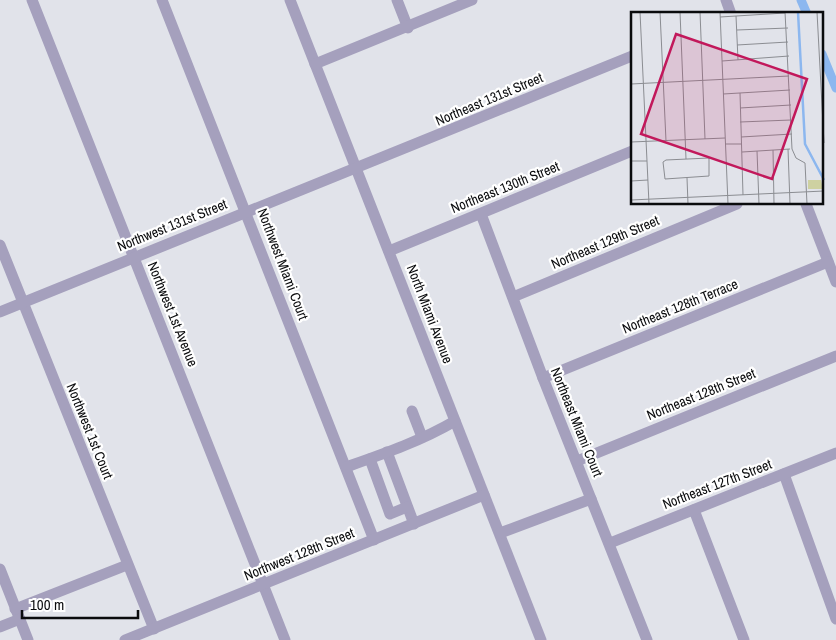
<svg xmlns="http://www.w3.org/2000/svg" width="836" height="640" viewBox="0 0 836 640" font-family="'Archivo Narrow',sans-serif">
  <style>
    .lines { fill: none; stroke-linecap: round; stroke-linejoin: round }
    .canal { stroke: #8cb7ef; stroke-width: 9 }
    .minor { stroke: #a5a0bd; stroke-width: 11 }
    .labels { text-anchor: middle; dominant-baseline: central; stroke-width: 4.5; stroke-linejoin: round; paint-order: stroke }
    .street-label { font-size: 14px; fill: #0a0b0d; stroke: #fff }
    .inset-river { fill: none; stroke: #8cb7ef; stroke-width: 2.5 }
    .inset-road { fill: none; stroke: #8b8d92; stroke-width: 1 }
    .view { fill: #c2185b; fill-opacity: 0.15; stroke: #c2185b; stroke-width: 2.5 }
    .inset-edge { fill: none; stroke: #0a0b0d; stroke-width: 2.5 }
  </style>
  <rect width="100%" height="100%" fill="#e1e3ea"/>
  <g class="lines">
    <g class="canal">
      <path d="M801,0L807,14"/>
      <path d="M822,54L836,88"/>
    </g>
    <g class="minor">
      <path d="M32,0L285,640"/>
      <path d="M162,0L374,540"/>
      <path d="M290,0L541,640"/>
      <path d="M397,0L408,28"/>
      <path d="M726,0L731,14"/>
      <path d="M315,64L472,0"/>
      <path d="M806,204L836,282"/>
      <path d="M481,214L543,378L647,640"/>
      <path d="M0,245L154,629"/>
      <path d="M389,251L632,151"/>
      <path d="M513,297L737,204"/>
      <path d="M0,312C211,226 422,142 632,56"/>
      <path d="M543,378L828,262"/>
      <path d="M412,411L422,437"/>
      <path d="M387,452L414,524"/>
      <path d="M370,459L390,514L407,507"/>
      <path d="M577,461L836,356"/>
      <path d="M346,467C383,454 421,441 455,421"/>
      <path d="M784,474L836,619"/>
      <path d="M694,510L744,640"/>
      <path d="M500,533L591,499"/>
      <path d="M610,543L836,453"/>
      <path d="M0,569L28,640"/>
      <path d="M15,609L127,565"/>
      <path d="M0,627L20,619"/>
      <path d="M125,640L484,495"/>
    </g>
  </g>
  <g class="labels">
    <g class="street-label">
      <text transform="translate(489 99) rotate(-23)">Northeast 131st Street</text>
      <text transform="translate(505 187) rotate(-22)">Northeast 130th Street</text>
      <text transform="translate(172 225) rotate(-22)">Northwest 131st Street</text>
      <text transform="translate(605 242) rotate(-23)">Northeast 129th Street</text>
      <text transform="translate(283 264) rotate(69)">Northwest Miami Court</text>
      <text transform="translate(680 306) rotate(-22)">Northeast 128th Terrace</text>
      <text transform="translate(173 314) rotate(68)">Northwest 1st Avenue</text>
      <text transform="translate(430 314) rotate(69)">North Miami Avenue</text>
      <text transform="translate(701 394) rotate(-22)">Northeast 128th Street</text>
      <text transform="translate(577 422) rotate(68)">Northeast Miami Court</text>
      <text transform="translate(90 431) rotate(68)">Northwest 1st Court</text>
      <text transform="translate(717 484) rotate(-21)">Northeast 127th Street</text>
      <text transform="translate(299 554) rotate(-22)">Northwest 128th Street</text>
    </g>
  </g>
  <g transform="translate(631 12)">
    <rect width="192" height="192" fill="#e1e3ea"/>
    <path d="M177,168H190L192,177H177Z" fill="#ced1a1"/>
    <path class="inset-river" d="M167,0L174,132L193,168"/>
    <path class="inset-road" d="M9,0L18,192M29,0L35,129M49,0L55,147M69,0L74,127M89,0L97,192M154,0L161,137L165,146L174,151L176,192M186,0L193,131M105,4L107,48M89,5L154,1M106,18L157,16M106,33L157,30M91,49L158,44M0,72L158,64M109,81L112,183M92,82L159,78M109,96L160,93M109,110L160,108M110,125L161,122M0,130L94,126M94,132H110M157,137L159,192M142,138L143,192M126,139L128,192M111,140L159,137M78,146V164L34,167L32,150L35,148ZM0,149H16M56,166L57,192M0,169L17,168M0,188L193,179"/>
    <path class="view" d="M45,22L176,67L141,167L10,122Z"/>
    <rect width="192" height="192" class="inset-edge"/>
  </g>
  <path d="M22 610v8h116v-8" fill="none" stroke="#0a0b0d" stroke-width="2.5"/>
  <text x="30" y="610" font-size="15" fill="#0a0b0d" stroke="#ffffff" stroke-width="4" paint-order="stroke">100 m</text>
</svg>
